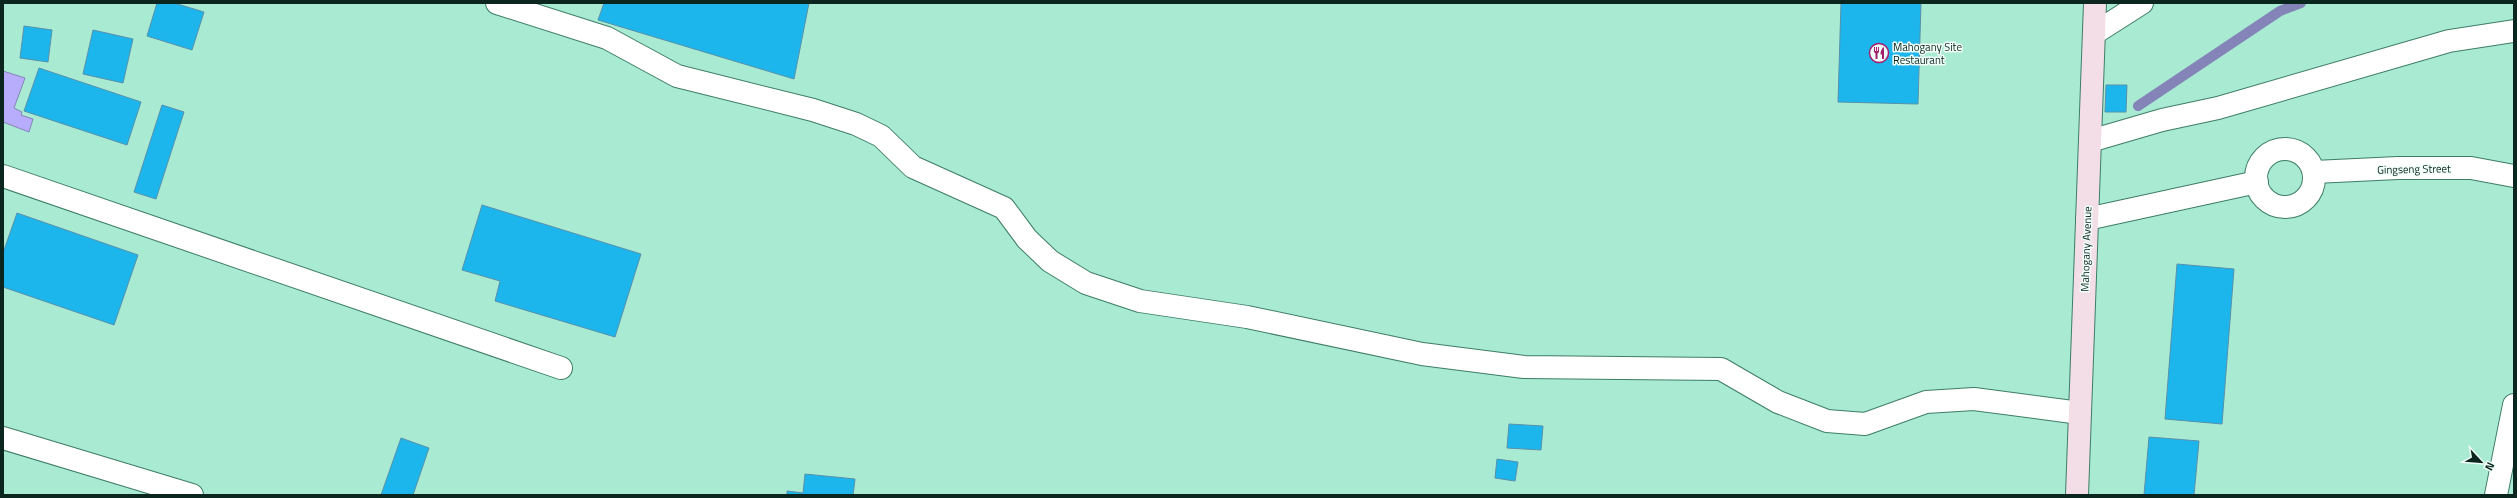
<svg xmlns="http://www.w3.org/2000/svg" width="2517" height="498" viewBox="0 0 2517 498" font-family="'Titillium Web',sans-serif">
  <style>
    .water { fill: #b8adfc; stroke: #8484b9 }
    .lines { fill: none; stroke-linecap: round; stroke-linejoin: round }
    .stream { stroke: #8484b9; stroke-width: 10 }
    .building { fill: #1cb5ec; stroke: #5791ac }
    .minor-casing { stroke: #3e7d68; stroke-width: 24 }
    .secondary-casing { stroke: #3e7d68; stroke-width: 24 }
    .minor { stroke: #fff; stroke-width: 22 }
    .secondary { stroke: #f3dde7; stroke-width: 22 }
    .labels { text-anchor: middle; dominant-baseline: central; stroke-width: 3; stroke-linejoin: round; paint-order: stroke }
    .poi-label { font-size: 11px; fill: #0b261e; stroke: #f1fef9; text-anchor: start }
    .street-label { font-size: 11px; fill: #0b261e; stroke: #f1fef9 }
  </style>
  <rect width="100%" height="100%" fill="#a9ead2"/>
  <path class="water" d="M3,71L25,78L14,108L22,112L21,115L33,119L29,132L3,122Z"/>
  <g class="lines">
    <path class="stream" d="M2138,106L2280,11L2301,3"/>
  </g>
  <g class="building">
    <path d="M157,3H174L204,12L192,50L147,36Z"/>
    <path d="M604,3H809L794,79L598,20Z"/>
    <path d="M1841,3H1921L1918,104L1838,102Z"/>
    <path d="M24,26L52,30L48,62L20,58Z"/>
    <path d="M93,30L133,39L123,83L83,74Z"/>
    <path d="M39,68L141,102L127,145L24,111Z"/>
    <path d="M2106,85H2127L2126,112H2105Z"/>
    <path d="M162,105L184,112L156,199L134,192Z"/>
    <path d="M482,205L641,254L615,337L495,301L500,281L462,270Z"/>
    <path d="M17,213L138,255L114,325L3,287V253Z"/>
    <path d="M2177,264L2234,269L2222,424L2165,419Z"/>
    <path d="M1509,424L1543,426L1541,450L1507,448Z"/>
    <path d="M2149,437L2199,441L2194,495H2144Z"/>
    <path d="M401,438L429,448L413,495H381Z"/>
    <path d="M1497,459L1518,462L1515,481L1495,478Z"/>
    <path d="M805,474L855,479L853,495H787V491L803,493Z"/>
  </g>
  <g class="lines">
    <g class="minor-casing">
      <g id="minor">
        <path d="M497,3L607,38L677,76L813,110L856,124L881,136L913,167L1004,208L1027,239L1050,261L1086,283L1140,301L1247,317L1422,354L1524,367L1721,369L1778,402L1827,421L1865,424L1926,402L1974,399L2080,413"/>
        <path d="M2095,33L2142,3"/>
        <path d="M2090,141L2162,120L2218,108L2449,41L2514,31"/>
        <circle cx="2285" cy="178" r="29"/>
        <path d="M2314,172L2398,168H2471L2514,176"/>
        <path d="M3,176L561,368"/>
        <path d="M2087,219L2257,182"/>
        <path d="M3,438L192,495"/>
        <path d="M2496,495L2514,405"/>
      </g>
    </g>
    <g class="secondary-casing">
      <path id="secondary" d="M2077,495L2095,3"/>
    </g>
    <use href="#minor" class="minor"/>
    <use href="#secondary" class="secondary"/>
  </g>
  <defs>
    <g id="restaurant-ring" transform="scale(1)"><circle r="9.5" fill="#f1fef9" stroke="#a31f6d" stroke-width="1.5"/><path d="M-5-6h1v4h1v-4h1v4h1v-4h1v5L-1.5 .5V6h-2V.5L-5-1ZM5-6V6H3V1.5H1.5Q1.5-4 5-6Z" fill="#a31f6d"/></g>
  </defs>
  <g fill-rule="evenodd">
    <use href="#restaurant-ring" x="1879" y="53"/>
  </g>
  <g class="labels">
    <g class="poi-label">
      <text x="1893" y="47">Mahogany Site<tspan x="1893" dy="13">Restaurant</tspan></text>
    </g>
    <g class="street-label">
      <text transform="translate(2414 169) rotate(-1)">Gingseng Street</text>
      <text transform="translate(2086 249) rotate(-88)">Mahogany Avenue</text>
    </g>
  </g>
  <rect width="2517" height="498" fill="none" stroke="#0b261e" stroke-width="8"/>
  <g transform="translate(2481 462) rotate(116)" stroke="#f1fef9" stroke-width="3" paint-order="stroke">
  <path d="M0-3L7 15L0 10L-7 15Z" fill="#0b261e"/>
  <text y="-6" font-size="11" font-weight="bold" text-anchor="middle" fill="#0b261e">N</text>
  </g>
</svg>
